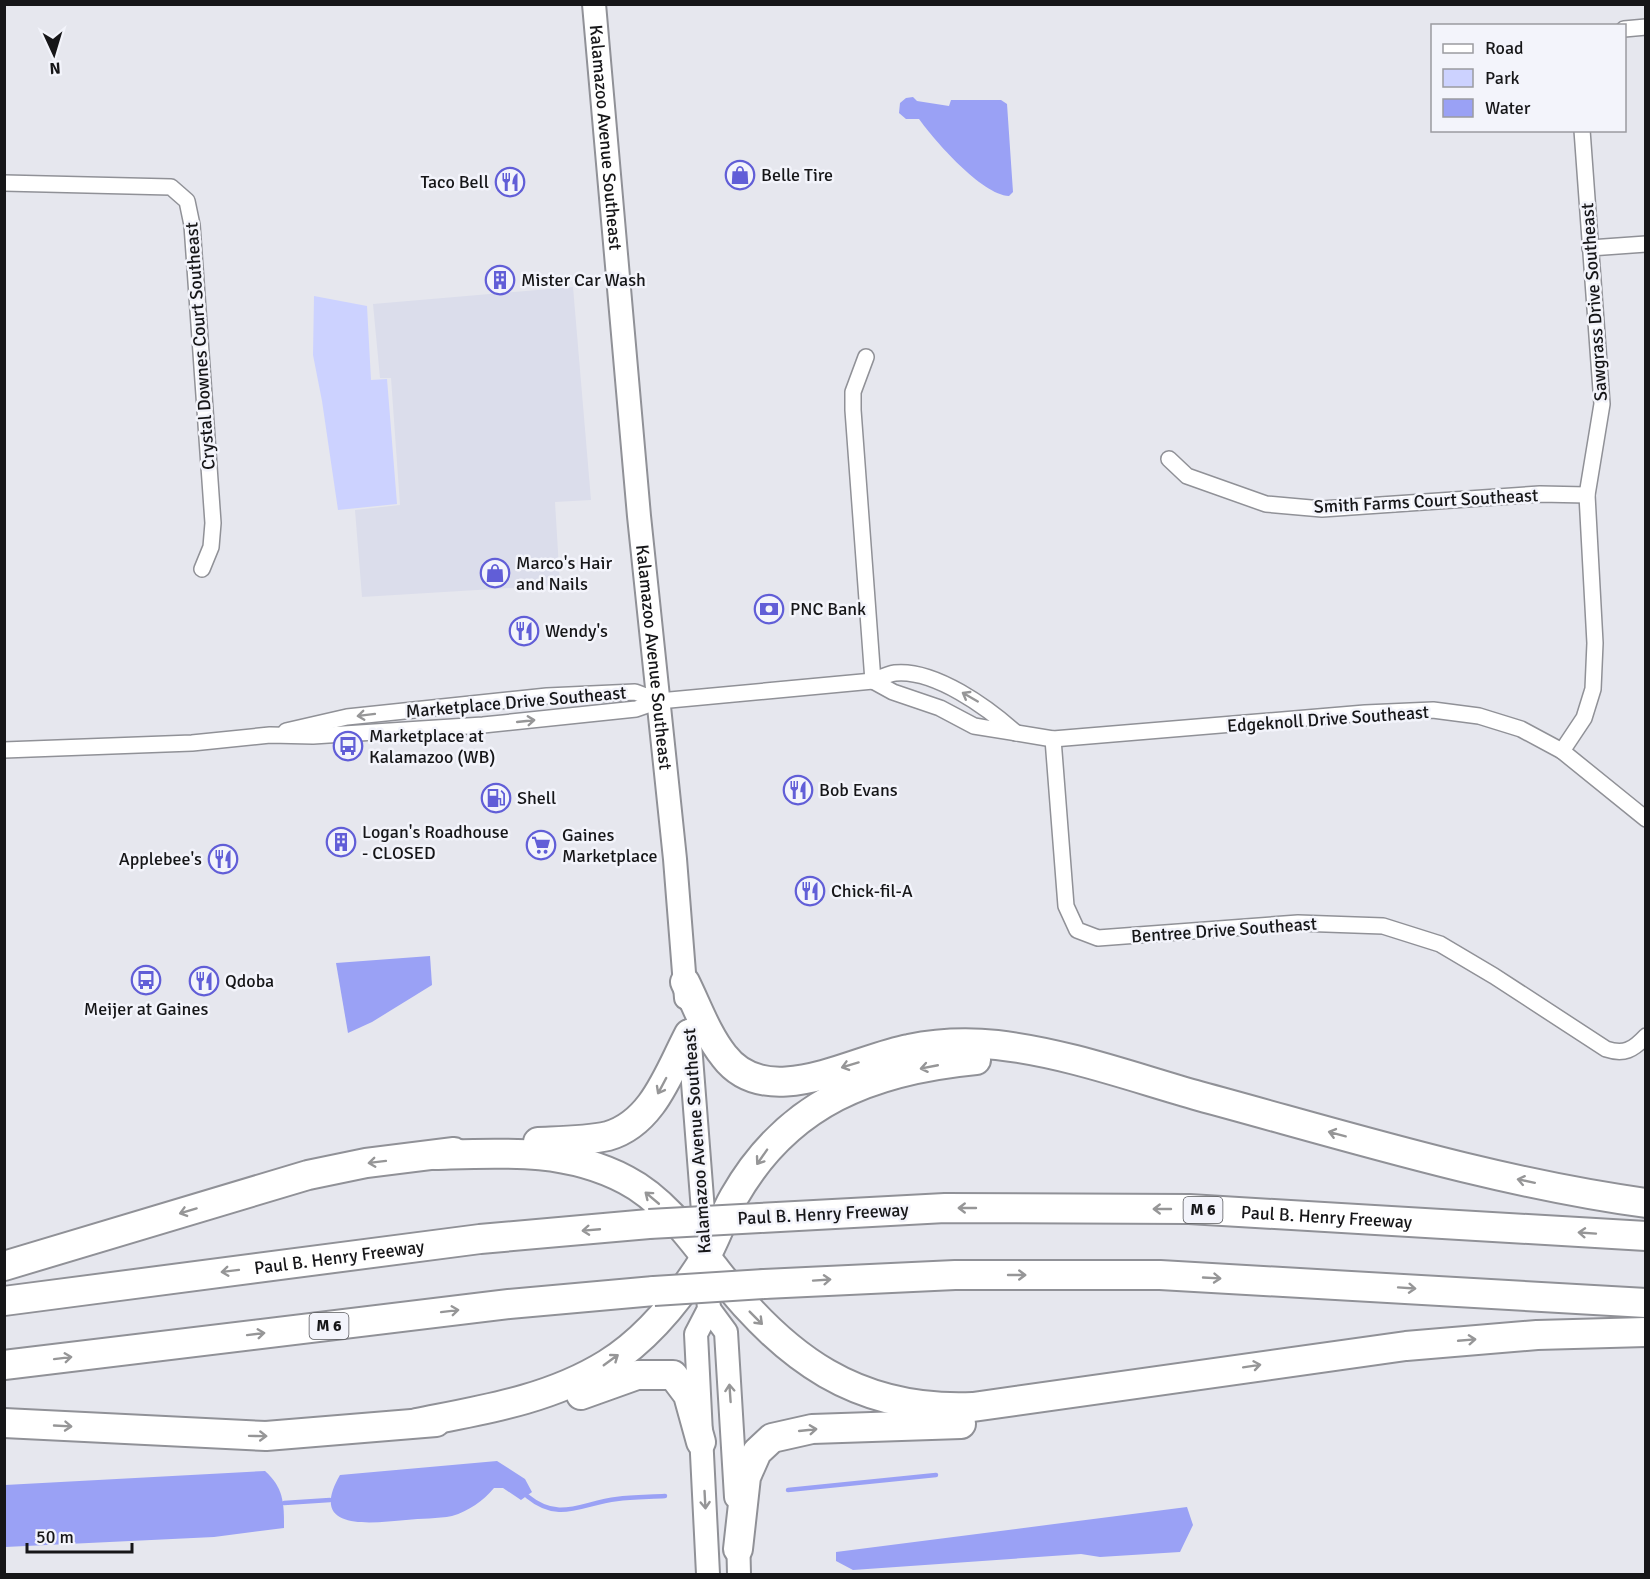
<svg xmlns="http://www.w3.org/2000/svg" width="1650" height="1579" viewBox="0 0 1650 1579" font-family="Signika,sans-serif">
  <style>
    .built { fill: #dbddeb }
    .green { fill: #ccd2ff }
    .water { fill: #9aa1f5 }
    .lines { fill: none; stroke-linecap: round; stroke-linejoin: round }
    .stream { stroke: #9aa1f5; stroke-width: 4.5 }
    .minor-casing { stroke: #909197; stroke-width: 18 }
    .secondary-casing { stroke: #909197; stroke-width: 26 }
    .motorway-casing { stroke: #909197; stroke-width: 32 }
    .minor { stroke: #fff; stroke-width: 15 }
    .secondary { stroke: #fff; stroke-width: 22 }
    .motorway { stroke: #fff; stroke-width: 28 }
    .motorway-bridge-casing { stroke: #909197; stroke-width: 32; stroke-linecap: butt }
    .motorway-bridge { stroke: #fff; stroke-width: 28 }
    .oneway { stroke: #969697 }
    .labels { text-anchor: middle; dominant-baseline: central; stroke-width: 5; stroke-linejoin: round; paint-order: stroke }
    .shield { fill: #f3f4fb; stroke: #58595c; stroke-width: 1.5 }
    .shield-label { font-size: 16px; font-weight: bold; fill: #161618 }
    .street-label { font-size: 18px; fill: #161618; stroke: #f3f4fb }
    .poi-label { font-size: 18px; fill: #161618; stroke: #f3f4fb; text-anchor: start }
  </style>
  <rect width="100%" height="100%" fill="#e6e7ee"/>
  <path class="built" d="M573,287L591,500L555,502L560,585L362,597L355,510L400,505L391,378H380L373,304Z"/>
  <path class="green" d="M314,296L367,306L371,380L387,379L397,504L338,510L322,401L313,355Z"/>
  <g class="water">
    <path d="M913,97L917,101L949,106L951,100H1001L1007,104L1013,192L1009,196C982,195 934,140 919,119H906L899,113L900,103L906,98Z"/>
    <path d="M430,956L432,985L372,1022L348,1033L336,963Z"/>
    <path d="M497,1461L525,1479L532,1492L521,1500L503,1488H494C483,1501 469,1511 452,1516C438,1519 421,1518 406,1520C370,1523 307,1532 340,1475Z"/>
    <path d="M265,1471C284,1488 284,1504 284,1528L214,1537L5,1547V1485Z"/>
    <path d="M1187,1507L1193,1525L1180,1552L1100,1557L1081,1554L853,1570L836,1561V1552Z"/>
  </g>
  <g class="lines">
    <g class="stream">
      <path d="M788,1490L936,1475"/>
      <path d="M527,1496C560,1523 581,1503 617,1499C632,1497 649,1497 665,1496"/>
      <path d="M284,1503L330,1500"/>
    </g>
    <g class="minor-casing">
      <g id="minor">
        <path d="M1624,29L1646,27"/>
        <path d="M4,183L171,187L187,201L192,225L213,523L211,547L202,569"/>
        <path d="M1590,248L1646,244"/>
        <path d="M866,357L853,392V410L873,681"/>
        <path d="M1169,459L1187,476L1266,504L1322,509L1540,494L1587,495"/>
        <path d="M873,681L893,692L940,708L974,726L1053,739L1365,713L1433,710L1479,716L1521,729L1562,751L1646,819"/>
        <path d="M286,731L347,717L547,696L635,692L659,701"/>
        <path d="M1053,739L1066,906L1077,930L1098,938L1298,923L1383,926L1440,944L1494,976L1606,1049C1624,1055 1633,1050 1646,1036"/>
        <path d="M4,750L192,743L270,735L313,736L483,725L636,709L659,701L873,681C880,678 888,674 895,673C935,669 988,708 1016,733"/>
        <path d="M1562,751L1584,718L1593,689L1595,643L1587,495L1602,404L1582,130"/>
      </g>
    </g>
    <g class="secondary-casing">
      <g id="secondary">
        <path id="s1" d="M594,4L639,516L675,859L686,998"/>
        <path d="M689,1031L705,1237"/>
        <path d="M706,1273L709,1309L696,1334L708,1574"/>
        <path d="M709,1309L726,1332L736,1497"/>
        <path d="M738,1533L739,1574"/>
      </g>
    </g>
    <g class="motorway-casing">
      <g id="motorway">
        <path d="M685,982C697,1006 707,1035 724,1056C767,1113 854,1059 909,1049C938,1043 968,1042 997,1045C1067,1053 1132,1077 1199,1096C1347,1136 1494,1182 1646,1203"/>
        <path d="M538,1142C561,1141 586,1141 608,1136C653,1123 669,1072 689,1034"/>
        <path d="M435,1155C501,1153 566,1148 626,1180C663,1199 691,1238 716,1270C784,1358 857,1412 973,1407L1406,1346L1537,1335L1646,1332"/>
        <path id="s2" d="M760,1218L945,1208L1189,1209L1646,1236"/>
        <path d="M4,1266L308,1175L366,1163L454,1152"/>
        <path d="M764,1284L955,1275H1160L1646,1303"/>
        <path id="s3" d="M4,1301L480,1239L649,1224"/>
        <path d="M4,1365L509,1304L654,1291"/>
        <path d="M581,1395L637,1375H673L688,1395L701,1442"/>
        <path d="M4,1423L266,1436L436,1422"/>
        <path d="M417,1423C482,1410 549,1400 607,1364C647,1339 680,1298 705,1258C716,1239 723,1216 734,1197C788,1102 872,1070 976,1060"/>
        <path d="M738,1549L746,1477L757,1452L772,1438L812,1429L961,1424"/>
      </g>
    </g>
    <use href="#minor" class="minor"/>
    <use href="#secondary" class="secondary"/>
    <use href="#motorway" class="motorway"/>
    <g class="motorway-bridge-casing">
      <g id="motorway-bridge">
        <path d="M649,1224L760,1218"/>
        <path d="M654,1291L764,1284"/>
      </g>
    </g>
    <use href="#motorway-bridge" class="motorway-bridge"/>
  </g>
  <defs><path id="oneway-shaft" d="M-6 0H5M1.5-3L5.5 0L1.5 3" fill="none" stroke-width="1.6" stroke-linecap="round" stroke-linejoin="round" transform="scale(1.5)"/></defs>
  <g class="oneway">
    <use href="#oneway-shaft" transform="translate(970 697) rotate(-150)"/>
    <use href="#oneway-shaft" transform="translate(366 715) rotate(173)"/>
    <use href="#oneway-shaft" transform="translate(526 721) rotate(-6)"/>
    <use href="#oneway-shaft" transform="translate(850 1065) rotate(163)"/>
    <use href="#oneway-shaft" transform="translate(929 1067) rotate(169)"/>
    <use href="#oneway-shaft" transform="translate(662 1086) rotate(118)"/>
    <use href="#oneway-shaft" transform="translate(1337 1134) rotate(-165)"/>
    <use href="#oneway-shaft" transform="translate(762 1157) rotate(125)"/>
    <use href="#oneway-shaft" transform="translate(377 1162) rotate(173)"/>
    <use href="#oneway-shaft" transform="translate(1526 1181) rotate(-168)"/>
    <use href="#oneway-shaft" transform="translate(652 1198) rotate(-140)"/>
    <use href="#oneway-shaft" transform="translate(967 1208) rotate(-180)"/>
    <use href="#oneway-shaft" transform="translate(1162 1209) rotate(-180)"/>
    <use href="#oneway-shaft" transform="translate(188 1211) rotate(163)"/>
    <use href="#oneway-shaft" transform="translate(591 1230) rotate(175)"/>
    <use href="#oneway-shaft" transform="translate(1587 1233) rotate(-176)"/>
    <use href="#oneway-shaft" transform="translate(230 1271) rotate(173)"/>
    <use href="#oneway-shaft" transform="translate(1017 1275)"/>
    <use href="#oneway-shaft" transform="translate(1212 1278) rotate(3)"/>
    <use href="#oneway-shaft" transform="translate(822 1280) rotate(-4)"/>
    <use href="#oneway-shaft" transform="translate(1407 1288) rotate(4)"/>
    <use href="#oneway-shaft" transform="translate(450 1311) rotate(-7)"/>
    <use href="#oneway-shaft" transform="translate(756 1318) rotate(45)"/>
    <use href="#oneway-shaft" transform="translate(256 1334) rotate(-7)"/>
    <use href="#oneway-shaft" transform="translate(1467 1340) rotate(-5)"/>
    <use href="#oneway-shaft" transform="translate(63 1358) rotate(-7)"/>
    <use href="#oneway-shaft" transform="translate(611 1360) rotate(-36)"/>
    <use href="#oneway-shaft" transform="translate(1252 1366) rotate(-9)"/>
    <use href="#oneway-shaft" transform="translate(730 1393) rotate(-94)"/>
    <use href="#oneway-shaft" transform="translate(63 1426) rotate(3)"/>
    <use href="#oneway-shaft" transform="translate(808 1430) rotate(-6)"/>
    <use href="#oneway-shaft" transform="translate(258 1436) rotate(1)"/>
    <use href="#oneway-shaft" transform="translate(705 1500) rotate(87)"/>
  </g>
  <defs>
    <g id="shop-ring" transform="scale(1.5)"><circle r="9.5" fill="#f3f4fb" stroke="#615ed7" stroke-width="1.5"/><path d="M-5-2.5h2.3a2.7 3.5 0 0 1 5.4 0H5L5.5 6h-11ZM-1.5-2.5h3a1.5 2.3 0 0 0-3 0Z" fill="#615ed7"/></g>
    <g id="restaurant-ring" transform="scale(1.5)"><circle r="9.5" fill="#f3f4fb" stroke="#615ed7" stroke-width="1.5"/><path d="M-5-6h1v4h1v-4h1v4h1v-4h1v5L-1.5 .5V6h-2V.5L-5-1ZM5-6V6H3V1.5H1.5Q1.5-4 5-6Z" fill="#615ed7"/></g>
    <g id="building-ring" transform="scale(1.5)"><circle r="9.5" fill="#f3f4fb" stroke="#615ed7" stroke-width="1.5"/><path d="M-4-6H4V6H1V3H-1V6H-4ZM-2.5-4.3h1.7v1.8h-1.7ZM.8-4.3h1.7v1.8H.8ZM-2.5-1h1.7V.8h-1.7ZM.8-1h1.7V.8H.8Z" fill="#615ed7"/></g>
    <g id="bank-ring" transform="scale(1.5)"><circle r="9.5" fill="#f3f4fb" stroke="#615ed7" stroke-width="1.5"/><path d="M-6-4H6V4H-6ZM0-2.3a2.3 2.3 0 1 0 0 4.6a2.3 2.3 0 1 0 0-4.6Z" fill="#615ed7"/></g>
    <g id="bus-ring" transform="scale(1.5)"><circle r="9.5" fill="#f3f4fb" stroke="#615ed7" stroke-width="1.5"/><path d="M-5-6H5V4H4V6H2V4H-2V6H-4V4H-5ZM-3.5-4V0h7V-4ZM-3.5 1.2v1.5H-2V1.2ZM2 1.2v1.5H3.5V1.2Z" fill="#615ed7"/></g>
    <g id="fuel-ring" transform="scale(1.5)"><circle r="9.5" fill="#f3f4fb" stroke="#615ed7" stroke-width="1.5"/><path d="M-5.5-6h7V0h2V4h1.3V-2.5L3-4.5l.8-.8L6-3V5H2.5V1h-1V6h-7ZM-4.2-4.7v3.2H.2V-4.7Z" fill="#615ed7"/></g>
    <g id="supermarket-ring" transform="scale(1.5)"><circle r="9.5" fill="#f3f4fb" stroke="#615ed7" stroke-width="1.5"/><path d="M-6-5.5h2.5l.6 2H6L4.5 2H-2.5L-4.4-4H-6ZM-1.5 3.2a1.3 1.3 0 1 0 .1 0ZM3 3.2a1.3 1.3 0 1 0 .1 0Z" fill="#615ed7"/></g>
  </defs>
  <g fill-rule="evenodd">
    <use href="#shop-ring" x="740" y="175"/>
    <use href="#restaurant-ring" x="510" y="182"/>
    <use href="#building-ring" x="500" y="280"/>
    <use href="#shop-ring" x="495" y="573"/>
    <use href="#bank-ring" x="769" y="609"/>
    <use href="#restaurant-ring" x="524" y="631"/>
    <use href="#bus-ring" x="348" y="746"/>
    <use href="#restaurant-ring" x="798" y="790"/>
    <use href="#fuel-ring" x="496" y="798"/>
    <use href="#building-ring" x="341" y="842"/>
    <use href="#supermarket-ring" x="541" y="845"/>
    <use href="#restaurant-ring" x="223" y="859"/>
    <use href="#restaurant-ring" x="810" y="891"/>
    <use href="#bus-ring" x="146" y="980"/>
    <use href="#restaurant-ring" x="204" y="981"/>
  </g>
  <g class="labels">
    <g class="shield">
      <rect x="1183.5" y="1197" width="39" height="26" rx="4.5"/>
      <rect x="309.5" y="1313" width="39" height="26" rx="4.5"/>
    </g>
    <g class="shield-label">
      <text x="1203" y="1210">M 6</text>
      <text x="329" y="1326">M 6</text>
    </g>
    <g class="street-label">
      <text stroke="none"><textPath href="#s1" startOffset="134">Kalamazoo Avenue Southeast</textPath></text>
      <text transform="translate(1594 302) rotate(-94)">Sawgrass Drive Southeast</text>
      <text transform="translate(200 346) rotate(-94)">Crystal Downes Court Southeast</text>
      <text transform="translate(1426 501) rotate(-3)">Smith Farms Court Southeast</text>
      <text stroke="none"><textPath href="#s1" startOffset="656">Kalamazoo Avenue Southeast</textPath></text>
      <text transform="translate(516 702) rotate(-5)">Marketplace Drive Southeast</text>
      <text transform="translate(1328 719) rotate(-4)">Edgeknoll Drive Southeast</text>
      <text transform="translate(1224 930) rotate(-4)">Bentree Drive Southeast</text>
      <text transform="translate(697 1141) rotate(-94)">Kalamazoo Avenue Southeast</text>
      <text transform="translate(823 1214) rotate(-3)">Paul B. Henry Freeway</text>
      <text stroke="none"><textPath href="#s2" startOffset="567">Paul B. Henry Freeway</textPath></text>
      <text stroke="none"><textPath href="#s3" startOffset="338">Paul B. Henry Freeway</textPath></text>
    </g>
    <g class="poi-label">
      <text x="761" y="175">Belle Tire</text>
      <text x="489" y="182" text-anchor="end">Taco Bell</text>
      <text x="521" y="280">Mister Car Wash</text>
      <text x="516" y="563">Marco's Hair<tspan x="516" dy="21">and Nails</tspan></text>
      <text x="790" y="609">PNC Bank</text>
      <text x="545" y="631">Wendy's</text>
      <text x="369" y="736">Marketplace at<tspan x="369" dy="21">Kalamazoo (WB)</tspan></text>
      <text x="819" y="790">Bob Evans</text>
      <text x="517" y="798">Shell</text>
      <text x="362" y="832">Logan's Roadhouse<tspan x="362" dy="21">- CLOSED</tspan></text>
      <text x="562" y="835">Gaines<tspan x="562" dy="21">Marketplace</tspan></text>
      <text x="202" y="859" text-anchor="end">Applebee's</text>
      <text x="831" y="891">Chick-fil-A</text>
      <text x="225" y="981">Qdoba</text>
      <text x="146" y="1009" text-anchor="middle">Meijer at Gaines</text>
    </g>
  </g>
  <rect width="1650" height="1579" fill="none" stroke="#161618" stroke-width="12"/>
  <rect x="1431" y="24" width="195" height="108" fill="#f3f4fb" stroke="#9b9ba0" stroke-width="1.5"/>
  <rect x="1443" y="44" width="30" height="9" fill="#ffffff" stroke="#9b9ba0" stroke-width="1.5"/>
  <text x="1485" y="54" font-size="18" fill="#161618">Road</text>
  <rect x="1443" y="69" width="30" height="18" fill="#ccd2ff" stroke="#9b9ba0" stroke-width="1.5"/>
  <text x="1485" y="84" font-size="18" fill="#161618">Park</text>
  <rect x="1443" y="99" width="30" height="18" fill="#9aa1f5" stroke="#9b9ba0" stroke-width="1.5"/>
  <text x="1485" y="114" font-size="18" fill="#161618">Water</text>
  <g transform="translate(54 54) rotate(176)" stroke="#f3f4fb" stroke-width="4.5" paint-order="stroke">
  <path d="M0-4.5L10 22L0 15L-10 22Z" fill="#161618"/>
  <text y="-9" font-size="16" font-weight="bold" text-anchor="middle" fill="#161618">N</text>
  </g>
  <path d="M27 1543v9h105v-9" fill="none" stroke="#161618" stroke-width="3"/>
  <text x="36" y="1543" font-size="18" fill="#161618" stroke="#f3f4fb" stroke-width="4.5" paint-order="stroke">50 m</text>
</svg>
